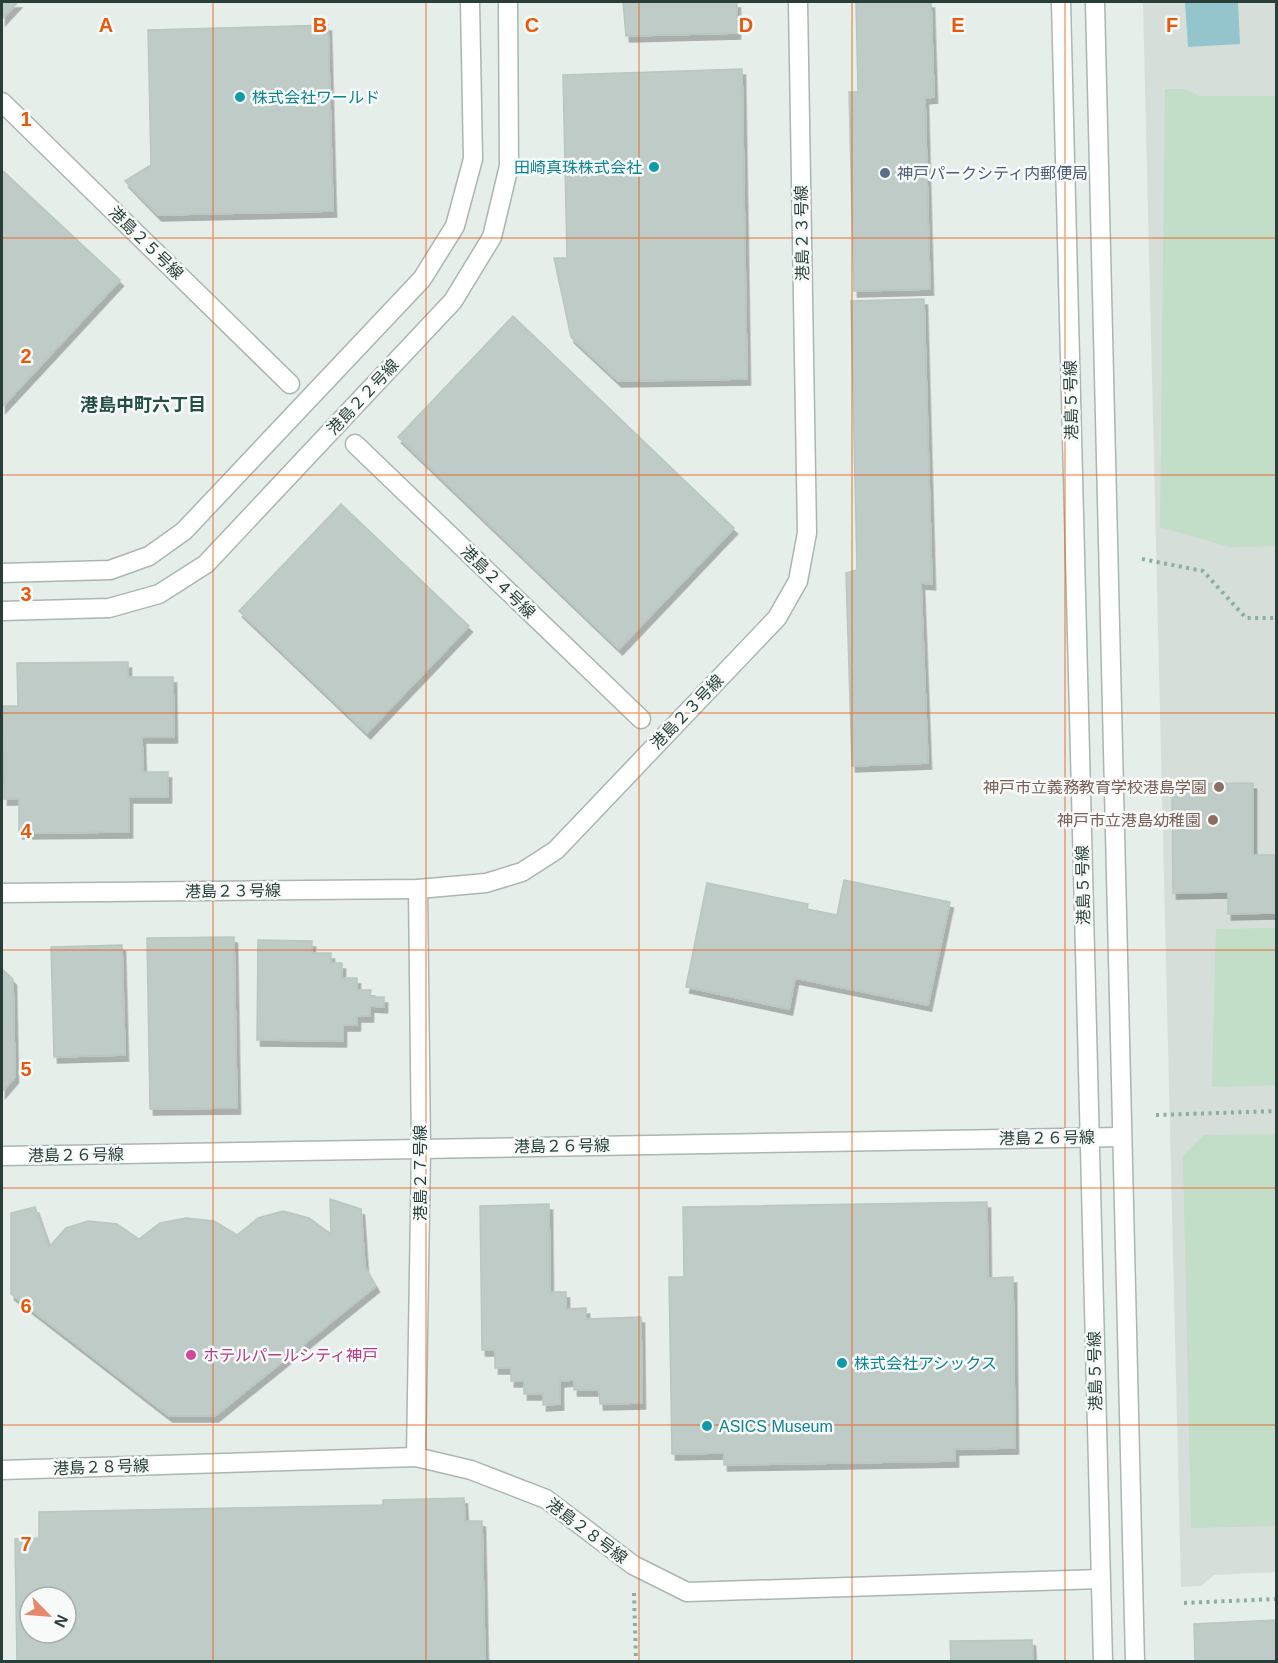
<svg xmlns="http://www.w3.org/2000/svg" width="1278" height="1663" viewBox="0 0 1278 1663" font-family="Arial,'Noto Sans JP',sans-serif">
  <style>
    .built { fill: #d5ded9 }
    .green { fill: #c2ddc8 }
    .water { fill: #94c5cd }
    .building { fill: #bfcbc6; stroke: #b9c7c1; stroke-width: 1.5; fill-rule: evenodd; filter: url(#shadow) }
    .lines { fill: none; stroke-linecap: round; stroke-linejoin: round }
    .pedestrian-casing { stroke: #a9b6b1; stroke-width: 21 }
    .minor-casing { stroke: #a9b6b1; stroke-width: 21 }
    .tertiary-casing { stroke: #a9b6b1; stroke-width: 21 }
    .path { stroke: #8aaea2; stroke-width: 4; stroke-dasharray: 3 4.5; stroke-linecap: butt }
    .pedestrian { stroke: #fff; stroke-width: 18 }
    .minor { stroke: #fff; stroke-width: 18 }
    .tertiary { stroke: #fff; stroke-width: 18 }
    .grid { fill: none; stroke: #e8590c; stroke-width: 1.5; stroke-opacity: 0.55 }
    .culture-dot { fill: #0f9aa8; stroke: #f7faf9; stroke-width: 2 }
    .service-dot { fill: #5c6f8a; stroke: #f7faf9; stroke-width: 2 }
    .education-dot { fill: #8d6e63; stroke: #f7faf9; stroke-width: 2 }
    .hotel-dot { fill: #d1479c; stroke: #f7faf9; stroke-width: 2 }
    .labels { text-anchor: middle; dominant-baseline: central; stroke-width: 5; stroke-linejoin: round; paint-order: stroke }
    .culture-label { font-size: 16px; fill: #0d838f; stroke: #f7faf9; text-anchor: start }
    .service-label { font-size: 16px; fill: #4e5e75; stroke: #f7faf9; text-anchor: start }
    .street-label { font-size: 16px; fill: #273f38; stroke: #f7faf9 }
    .education-label { font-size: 16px; fill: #785e54; stroke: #f7faf9; text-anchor: end }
    .hotel-label { font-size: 16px; fill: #b23c85; stroke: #f7faf9; text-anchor: start }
    .neighbourhood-label { font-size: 18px; font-weight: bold; fill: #244f44; stroke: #f7faf9 }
    .grid-label { font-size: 20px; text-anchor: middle; font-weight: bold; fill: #e8590c; stroke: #f7faf9; stroke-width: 5; stroke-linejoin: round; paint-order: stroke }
  </style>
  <defs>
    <filter id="shadow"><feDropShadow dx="3.5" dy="6" stdDeviation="0" flood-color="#0004"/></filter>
  </defs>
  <rect width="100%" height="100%" fill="#e6eeea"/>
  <path class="built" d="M1143,2H1276V1572L1214,1575L1201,1586L1181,1587Z"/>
  <g class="green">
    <path d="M1165,89H1184L1200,96H1276V546L1230,547L1160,527Z"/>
    <path d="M1276,928V1085L1212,1087L1216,929Z"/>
    <path d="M1276,1134V1526L1191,1528L1183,1156L1204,1135Z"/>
  </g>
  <path class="water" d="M1185,2H1238L1240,44L1188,47Z"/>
  <g class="building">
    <path d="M2,2H18L2,19Z"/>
    <path d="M623,2H737V33L626,36Z"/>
    <path d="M856,2H931L934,97L925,98L930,289L854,291L849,92H858Z"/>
    <path d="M328,25L333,211L158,215L125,181L151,165L148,30Z"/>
    <path d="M742,69L747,379L618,381L571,337L554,258H567L563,75Z"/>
    <path d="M2,170L120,280L2,407Z"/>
    <path d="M924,299L932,584L921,583L928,763L852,766L846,573L857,570L851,301Z"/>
    <path d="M513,316L734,528L619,649L398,437Z"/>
    <path d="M341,504L469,626L367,733L239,611Z"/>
    <path d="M128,662V677H173L174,737H142L143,772H168V797H129V832L19,833V799H4L3,706H18L17,663Z"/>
    <path d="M1253,783V855H1276V913L1228,914V892L1173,893L1172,784Z"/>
    <path d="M844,880L950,902L928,1005L795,978L789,1009L686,987L707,883L808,904L807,909L837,915Z"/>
    <path d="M234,937L237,1108L150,1109L147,938Z"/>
    <path d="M258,940L312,941V953H331V963H342V978H357V990H371L370,997H384V1007L370,1006V1016H357V1025H343V1041L257,1040Z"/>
    <path d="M122,945L125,1055L54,1057L51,947Z"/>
    <path d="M2,969L13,979L15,1077L2,1092Z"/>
    <path d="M330,1199L361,1209L365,1267L376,1286L215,1416H169L11,1294V1213L35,1207L49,1247L66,1228L88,1221L117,1224L139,1239L160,1223L186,1218L214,1221L237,1235L258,1218L283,1211L309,1218L331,1234Z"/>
    <path d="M987,1202L988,1278L1013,1277L1015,1448L955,1449V1461L724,1465V1453L672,1454L669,1277H684L683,1207Z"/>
    <path d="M549,1204L550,1292H566V1309L586,1308V1319L641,1317L642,1403L600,1404L599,1390H574V1380L560,1381V1404L543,1405V1394H524V1381H511V1368H495V1350H482L480,1206Z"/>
    <path d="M464,1498L465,1521H482L485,1662H17L15,1539L39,1538V1512L383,1505V1500ZM30,1597H66V1633H30Z"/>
    <path d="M1276,1620V1662H1195L1194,1624Z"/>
    <path d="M1032,1640L1033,1662H951L950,1641Z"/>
  </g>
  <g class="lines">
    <g class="pedestrian-casing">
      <g id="pedestrian">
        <path d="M2,102L290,384"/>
        <path d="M355,444L641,719"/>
      </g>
    </g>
    <g class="minor-casing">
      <g id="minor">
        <path d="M1061,2L1103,1662"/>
        <path d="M1095,2L1135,1662"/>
        <path d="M2,893L418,889L486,883L522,872L556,850L777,618L798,581L807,533L798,2"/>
        <path d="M416,1457L421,1149L418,889"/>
        <path d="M2,1470L416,1457L471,1470L546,1499L633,1565L687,1592L1100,1579"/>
      </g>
    </g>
    <g class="tertiary-casing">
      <g id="tertiary">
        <path d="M2,573L110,570L149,556L184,531L422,279L455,226L473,159L470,2"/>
        <path d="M2,611L109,608L159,594L206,564L453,301L492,237L509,166L508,2"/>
        <path d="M2,1156L1122,1137"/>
      </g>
    </g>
    <g class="path">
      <path d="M1142,559L1203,571L1246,618H1276"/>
      <path d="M1156,1115L1276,1111"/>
      <path d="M634,1593L636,1662"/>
      <path d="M1184,1603L1276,1599"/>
    </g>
    <use href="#pedestrian" class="pedestrian"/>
    <use href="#minor" class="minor"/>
    <use href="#tertiary" class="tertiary"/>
  </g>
  <path class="grid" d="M213,2V1662M426,2V1662M639,2V1662M852,2V1662M1065,2V1662M2,238H1276M2,475H1276M2,713H1276M2,950H1276M2,1188H1276M2,1425H1276"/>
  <g class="culture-dot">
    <circle cx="240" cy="97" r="6"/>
    <circle cx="654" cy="167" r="6"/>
    <circle cx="842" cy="1363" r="6"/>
    <circle cx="707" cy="1426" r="6"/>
  </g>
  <circle class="service-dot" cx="885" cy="173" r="6"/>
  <g class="education-dot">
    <circle cx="1219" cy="787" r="6"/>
    <circle cx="1213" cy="820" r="6"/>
  </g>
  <circle class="hotel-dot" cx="191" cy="1355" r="6"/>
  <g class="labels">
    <g class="culture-label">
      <text x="252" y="97">株式会社ワールド</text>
      <text x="642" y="167" text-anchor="end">田崎真珠株式会社</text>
      <text x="854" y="1363">株式会社アシックス</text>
      <text x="719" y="1426">ASICS Museum</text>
    </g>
    <g class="service-label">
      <text x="897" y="173">神戸パークシティ内郵便局</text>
    </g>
    <g class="street-label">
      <text transform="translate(802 233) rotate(-91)">港島２３号線</text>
      <text transform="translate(146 243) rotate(44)">港島２５号線</text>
      <text transform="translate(363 397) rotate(-47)">港島２２号線</text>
      <text transform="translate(1071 400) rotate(-91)">港島５号線</text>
      <text transform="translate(498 582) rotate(44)">港島２４号線</text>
      <text transform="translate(687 712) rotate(-46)">港島２３号線</text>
      <text transform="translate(1083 885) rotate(-91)">港島５号線</text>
      <text transform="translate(233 891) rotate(-1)">港島２３号線</text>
      <text transform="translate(1047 1138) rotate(-1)">港島２６号線</text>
      <text transform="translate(562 1146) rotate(-1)">港島２６号線</text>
      <text transform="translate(76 1155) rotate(-1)">港島２６号線</text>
      <text transform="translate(420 1173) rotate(-90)">港島２７号線</text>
      <text transform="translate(1095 1371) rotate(-91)">港島５号線</text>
      <text transform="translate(101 1467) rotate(-2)">港島２８号線</text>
      <text transform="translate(587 1531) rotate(37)">港島２８号線</text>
    </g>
    <g class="education-label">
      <text x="1207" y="787">神戸市立義務教育学校港島学園</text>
      <text x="1201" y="820">神戸市立港島幼稚園</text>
    </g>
    <g class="hotel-label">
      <text x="203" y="1355">ホテルパールシティ神戸</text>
    </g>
    <g class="neighbourhood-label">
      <text x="143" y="405">港島中町六丁目</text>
    </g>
  </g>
  <g class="grid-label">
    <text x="106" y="32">A</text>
    <text x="320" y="32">B</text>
    <text x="532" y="32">C</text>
    <text x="746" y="32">D</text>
    <text x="958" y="32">E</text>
    <text x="1172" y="32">F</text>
    <text x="26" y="126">1</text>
    <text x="26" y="363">2</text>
    <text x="26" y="601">3</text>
    <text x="26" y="838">4</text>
    <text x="26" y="1076">5</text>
    <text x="26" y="1313">6</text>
    <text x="26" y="1551">7</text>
  </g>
  <rect width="1278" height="1663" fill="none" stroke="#273f38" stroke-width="6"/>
  <g transform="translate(48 1615) rotate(115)"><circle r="28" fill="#f7faf9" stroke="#a4afac" stroke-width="1.5"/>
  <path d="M0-4.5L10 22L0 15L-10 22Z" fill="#e5886d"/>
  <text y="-9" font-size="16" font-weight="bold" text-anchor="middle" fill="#273f38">N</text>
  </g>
</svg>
